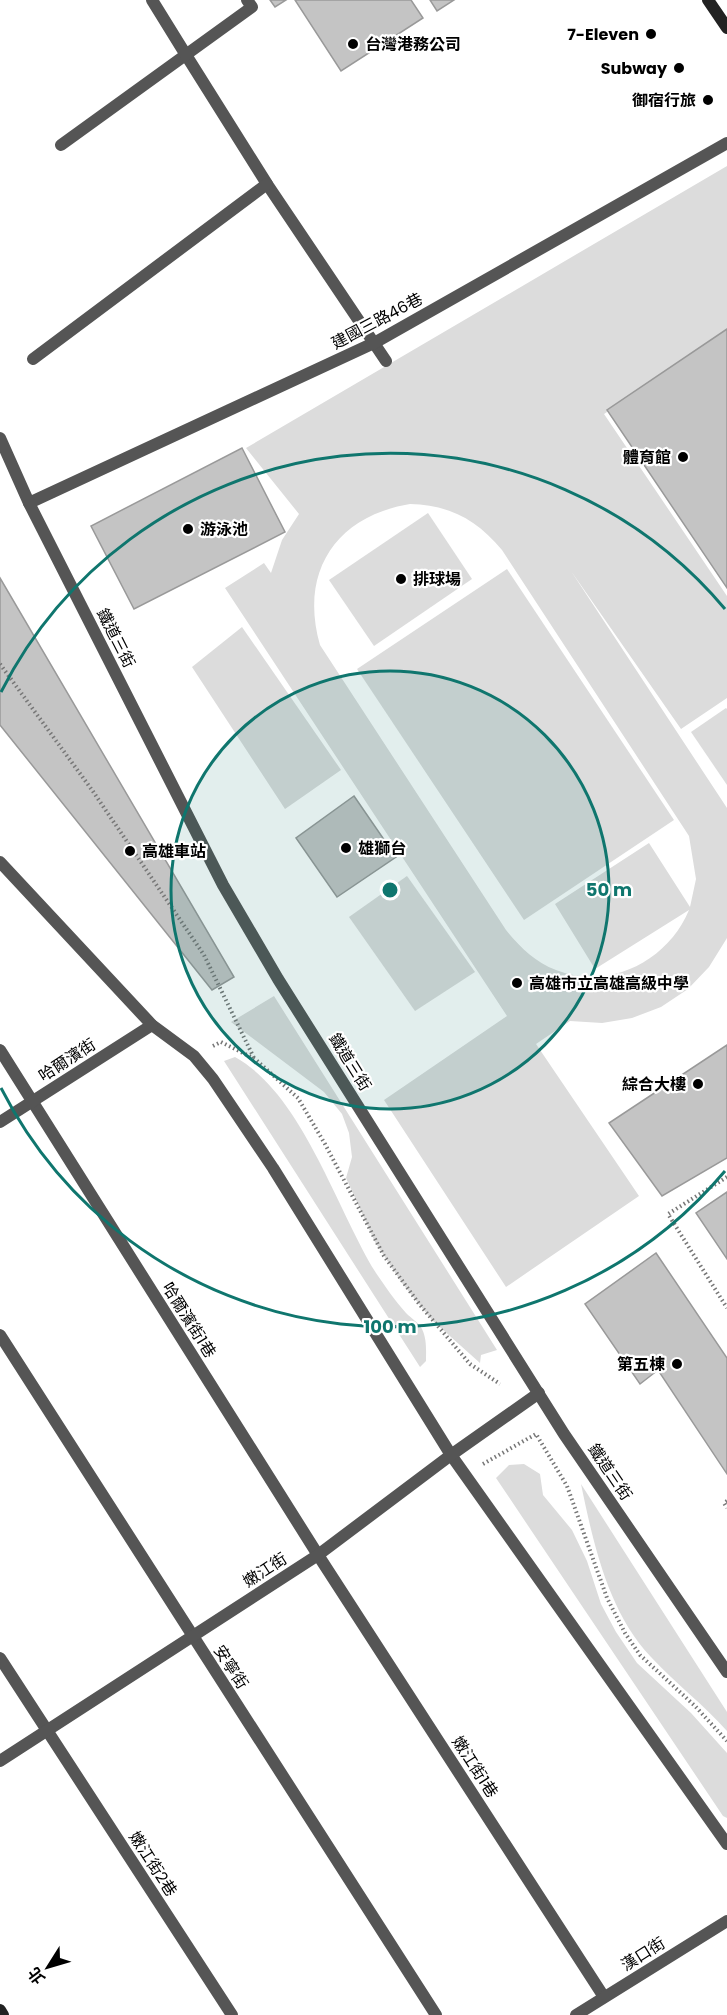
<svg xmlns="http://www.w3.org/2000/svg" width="727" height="2015" viewBox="0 0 727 2015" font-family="Poppins,'Noto Sans TC',sans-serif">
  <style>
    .green { fill: #dcdcdc; fill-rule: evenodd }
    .building { fill: #c4c4c4; stroke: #999; stroke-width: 1.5 }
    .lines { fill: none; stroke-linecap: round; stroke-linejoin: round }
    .path { stroke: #777; stroke-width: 4; stroke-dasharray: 1.5 3; stroke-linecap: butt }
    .lane { stroke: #555; stroke-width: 12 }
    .street { stroke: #555; stroke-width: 12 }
    .secondary { stroke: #222; stroke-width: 12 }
    .ring { fill: none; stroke: #0f766e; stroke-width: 3 }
    .poi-dot { fill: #000; stroke: #fff; stroke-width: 2 }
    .labels { text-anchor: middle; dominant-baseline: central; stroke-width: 4.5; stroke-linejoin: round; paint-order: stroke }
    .poi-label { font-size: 16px; font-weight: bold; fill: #000; stroke: #fff; text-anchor: end }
    .street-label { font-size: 16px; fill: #000; stroke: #fff }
    .centre { fill: #0f766e; stroke: #fff; stroke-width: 3 }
    .ring-label { font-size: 18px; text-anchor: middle; font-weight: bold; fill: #0f766e; stroke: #fff; stroke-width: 4.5; stroke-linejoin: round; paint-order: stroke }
  </style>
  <rect width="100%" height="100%" fill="#fff"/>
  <g class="green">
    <path d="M727,166V333L604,414L727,596V698L681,729L571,571L727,808V938L709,967L688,989L661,1007L632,1018L602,1023L570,1021L536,1044L639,1196L506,1287L384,1100L507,1016L225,588L264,563L271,573L282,540L299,514L246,448ZM410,504C450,505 477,520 502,550L689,836L696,879L690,907L649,843L555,904L595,969L689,910C668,961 609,991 556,970C535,962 520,947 506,930L320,645C299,572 336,516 410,504Z"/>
    <path d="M428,513L472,579L374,646L329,580Z"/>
    <path d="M507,569L674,820L524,920L357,669Z"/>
    <path d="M242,627L341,770L285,809L192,667Z"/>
    <path d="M726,708L727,709V785L691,732Z"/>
    <path d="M407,876L475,972L415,1011L349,917Z"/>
    <path d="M274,996L497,1350L481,1355L480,1363L432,1320L402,1283L375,1242L346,1178L352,1157L349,1133L342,1114L324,1092L231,1022Z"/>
    <path d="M235,1057C302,1094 336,1208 376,1273C385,1286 395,1301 406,1313C411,1318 419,1323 422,1329C427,1339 426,1351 426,1361L420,1367L224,1061Z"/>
    <path d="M524,1464L540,1474L543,1495L572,1530L587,1561L601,1604L616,1632L637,1663L691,1713L727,1753V1818L723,1816L496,1478L509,1465Z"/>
    <path d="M581,1484L727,1712V1731C703,1704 675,1683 651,1657C608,1612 593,1542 581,1484Z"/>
  </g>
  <g class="building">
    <path d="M270,0H286L275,7Z"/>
    <path d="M295,0H411L423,18L341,71Z"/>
    <path d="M430,0H454L437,11Z"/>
    <path d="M727,329V588L607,410Z"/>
    <path d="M242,448L285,532L134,609L91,526Z"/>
    <path d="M0,578L234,977L212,990L0,725Z"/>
    <path d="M354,796L396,857L337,897L296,838Z"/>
    <path d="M727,1045V1158L662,1196L609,1123Z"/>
    <path d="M727,1192V1259L696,1213Z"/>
    <path d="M656,1253L727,1358V1474L658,1370L640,1384L585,1304Z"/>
  </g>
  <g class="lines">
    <g class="path">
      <path d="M0,664L92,790L204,955L254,1058"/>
      <path d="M213,1046L221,1042L255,1059L298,1098L325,1144L384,1256L420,1305L470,1364L500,1384"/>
      <path d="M727,1177L668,1214L727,1308"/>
      <path d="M483,1464L536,1434L567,1486L607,1598L625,1633L640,1655L695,1706L727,1741"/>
      <path d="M727,1501L724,1503L727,1508"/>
    </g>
    <g class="lane">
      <path d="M186,55L267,184L386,361"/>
      <path d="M61,145L252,7L247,0"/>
      <path d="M33,359L267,184"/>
      <path d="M29,503L376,342L727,143"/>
      <path d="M0,1050L318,1555L604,1997"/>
      <path d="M0,1658L232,2015"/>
    </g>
    <g class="street">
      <path d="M152,0L186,55"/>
      <path d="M0,438L29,503L223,885L278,979L564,1434L727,1672"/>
      <path d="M0,862L152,1025L194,1056L213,1079L273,1168L451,1455L727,1844"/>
      <path d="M0,1122L152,1025"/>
      <path d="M0,1335L436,2015"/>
      <path d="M0,1761L318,1555L451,1455L539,1393"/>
      <path d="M576,2015L727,1921"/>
    </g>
    <g class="secondary">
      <path d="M708,0L727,28"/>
      <path d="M0,2010L3,2015"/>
    </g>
  </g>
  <circle cx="390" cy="890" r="219" fill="#0f766e" fill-opacity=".12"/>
  <g class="ring">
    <circle cx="390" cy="890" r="219"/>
    <path d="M725 1171A437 437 0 0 1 1 1088M1 692A437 437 0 0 1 725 609"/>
  </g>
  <g class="poi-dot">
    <circle cx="651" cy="34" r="6"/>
    <circle cx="353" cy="44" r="6"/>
    <circle cx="679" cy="68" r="6"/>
    <circle cx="708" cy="100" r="6"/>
    <circle cx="683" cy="457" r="6"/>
    <circle cx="188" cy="529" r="6"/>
    <circle cx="401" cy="579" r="6"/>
    <circle cx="346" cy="848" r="6"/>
    <circle cx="130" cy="851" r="6"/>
    <circle cx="517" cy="983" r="6"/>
    <circle cx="698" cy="1084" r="6"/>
    <circle cx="677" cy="1364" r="6"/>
  </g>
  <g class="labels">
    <g class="poi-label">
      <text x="639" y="34">7-Eleven</text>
      <text x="365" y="44" text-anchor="start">台灣港務公司</text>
      <text x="667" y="68">Subway</text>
      <text x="696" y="100">御宿行旅</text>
      <text x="671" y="457">體育館</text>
      <text x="200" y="529" text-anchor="start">游泳池</text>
      <text x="413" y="579" text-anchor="start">排球場</text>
      <text x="358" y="848" text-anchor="start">雄獅台</text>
      <text x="142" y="851" text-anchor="start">高雄車站</text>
      <text x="529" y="983" text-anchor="start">高雄市立高雄高級中學</text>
      <text x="686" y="1084">綜合大樓</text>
      <text x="665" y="1364">第五棟</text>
    </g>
    <g class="street-label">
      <text transform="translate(377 321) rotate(-28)">建國三路46巷</text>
      <text transform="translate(116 638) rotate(63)">鐵道三街</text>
      <text transform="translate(67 1060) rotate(-33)">哈爾濱街</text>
      <text transform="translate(350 1062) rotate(58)">鐵道三街</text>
      <text transform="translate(189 1320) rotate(58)">哈爾濱街1巷</text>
      <text transform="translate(610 1472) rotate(56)">鐵道三街</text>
      <text transform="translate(265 1570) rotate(-33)">嫩江街</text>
      <text transform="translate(231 1667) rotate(57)">安寧街</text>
      <text transform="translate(475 1767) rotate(57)">嫩江街1巷</text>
      <text transform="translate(153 1864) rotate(57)">嫩江街2巷</text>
      <text transform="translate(643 1954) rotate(-32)">漢口街</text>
    </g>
  </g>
  <circle cx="390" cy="890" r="9" class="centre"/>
  <g class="ring-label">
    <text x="609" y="896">50 m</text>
    <text x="390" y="1333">100 m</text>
  </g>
  <g transform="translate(48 1967) rotate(233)" stroke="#ffffff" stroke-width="4.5" paint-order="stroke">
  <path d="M0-4.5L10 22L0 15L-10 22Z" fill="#000000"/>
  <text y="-9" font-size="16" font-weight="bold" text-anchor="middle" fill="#000000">北</text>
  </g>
</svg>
